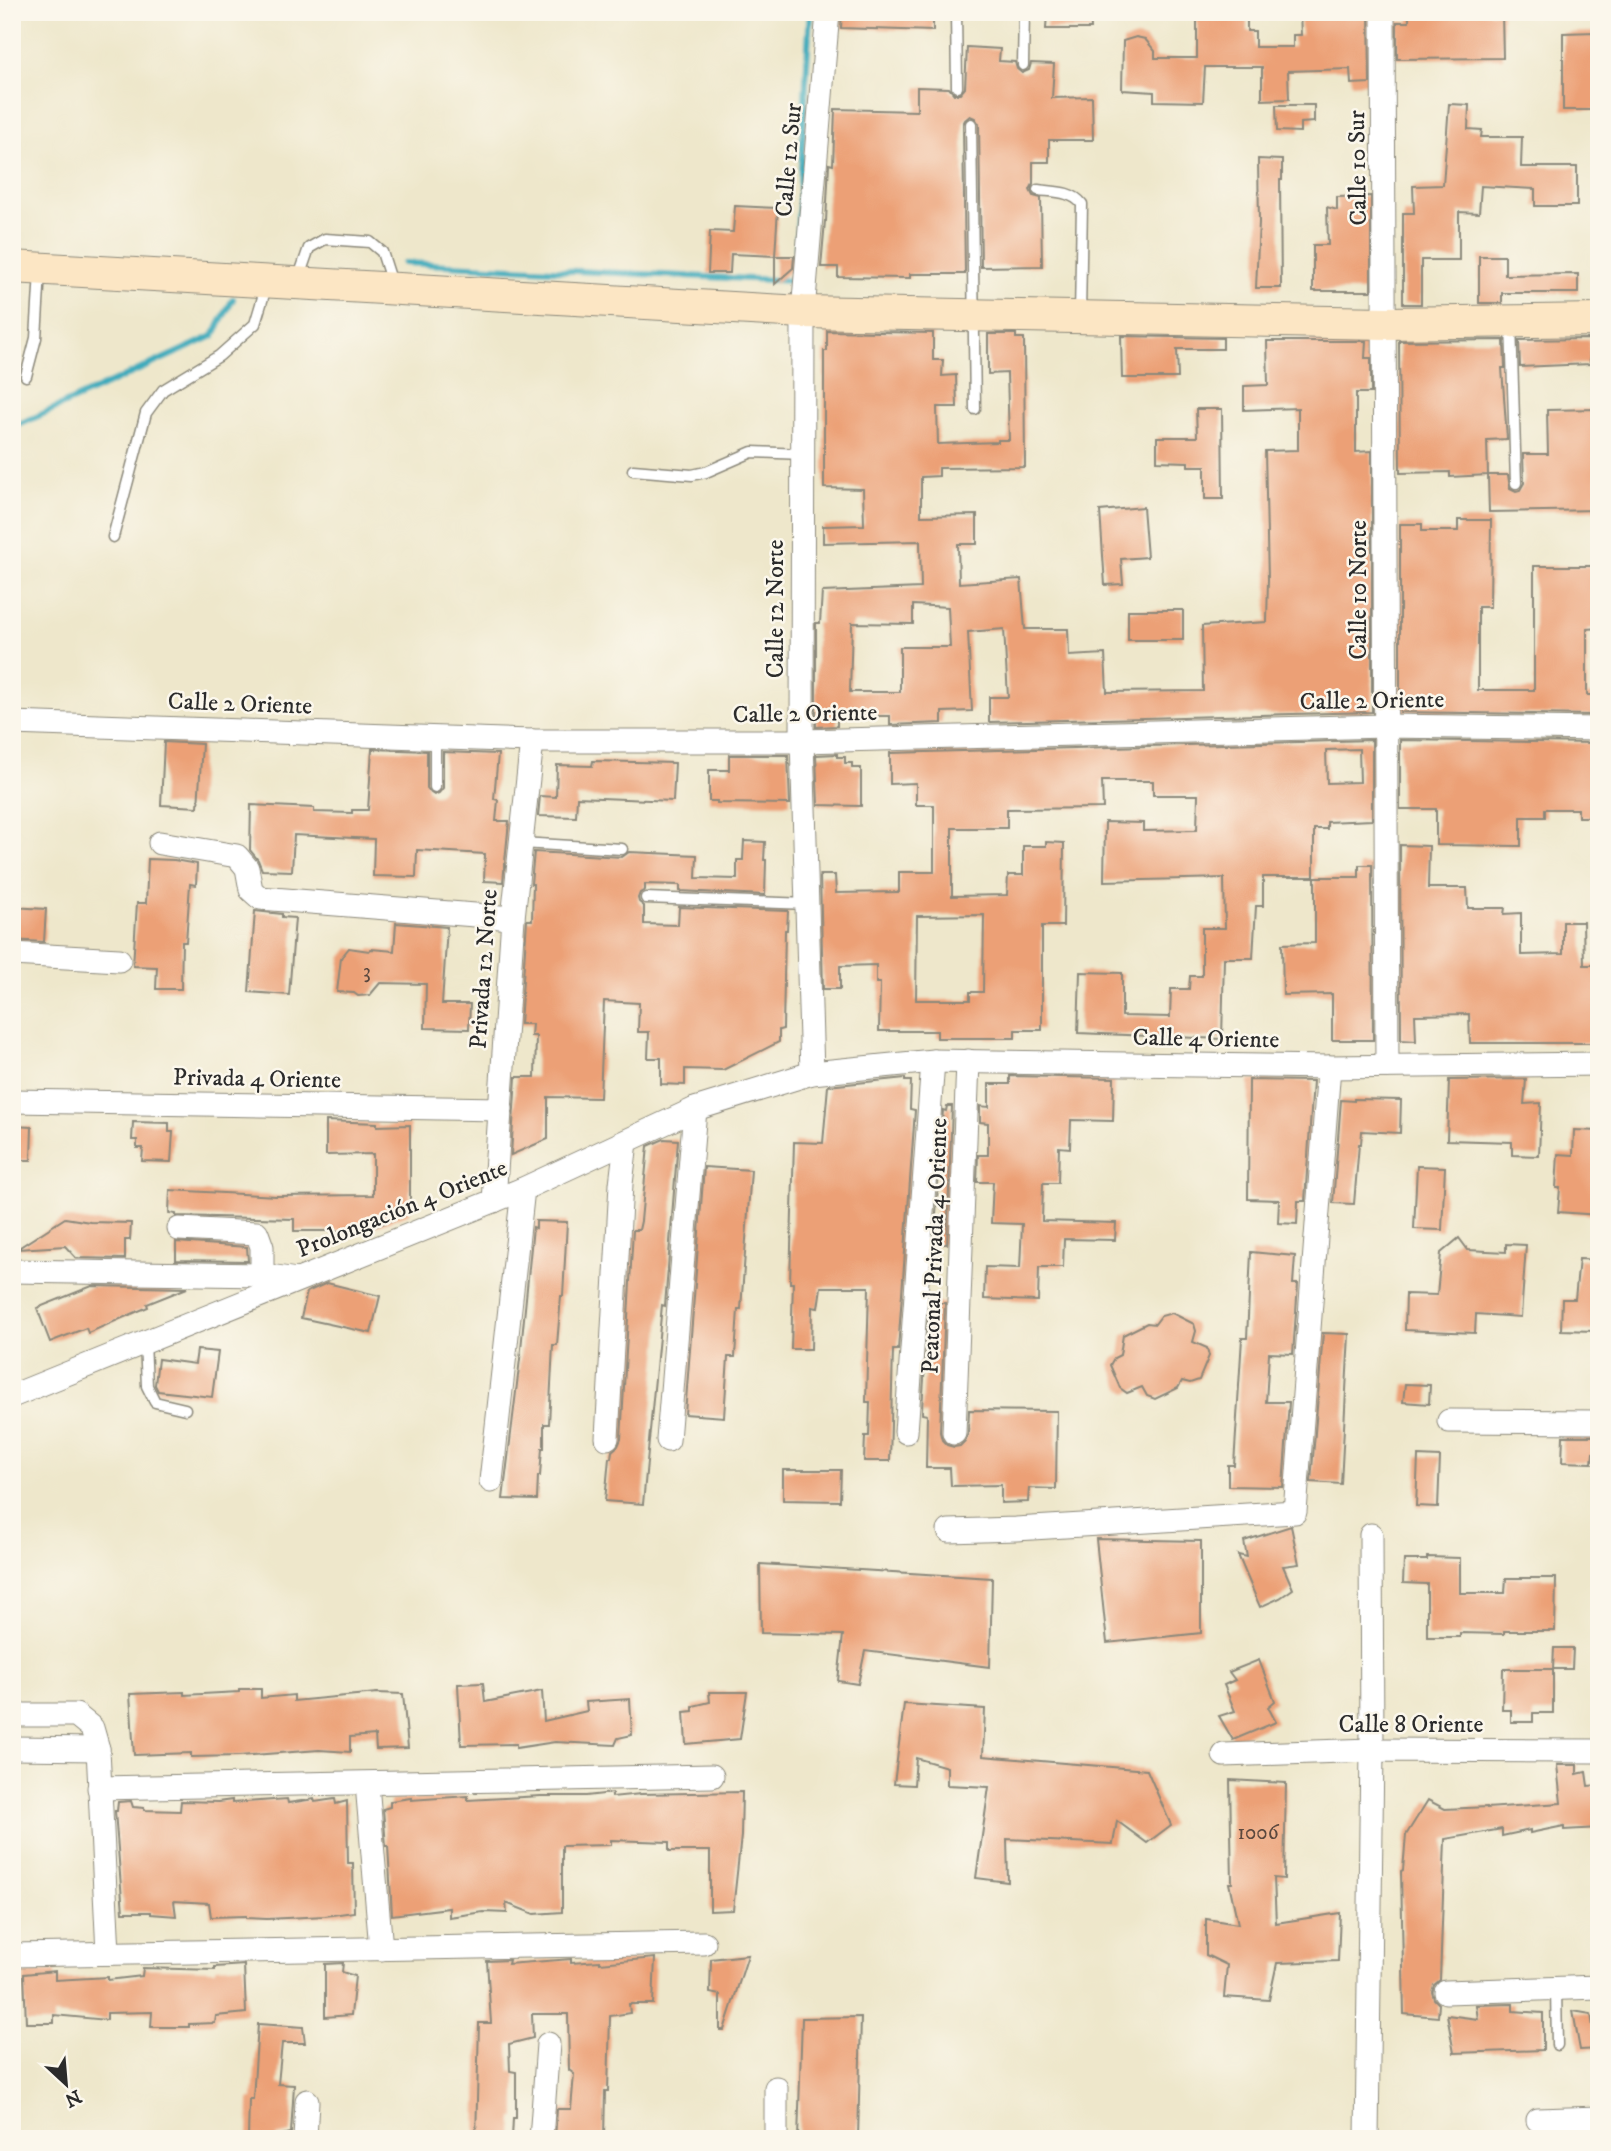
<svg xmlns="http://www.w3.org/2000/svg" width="1611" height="2151" viewBox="0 0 1611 2151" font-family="'IM FELL DW Pica',serif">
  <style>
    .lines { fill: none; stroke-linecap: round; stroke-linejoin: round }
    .stream { stroke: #3eabbc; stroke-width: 6 }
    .building { fill: #eca076; fill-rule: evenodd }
    .service-casing { stroke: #8c897b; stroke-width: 13 }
    .minor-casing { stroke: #8c897b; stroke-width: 25 }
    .secondary-casing { stroke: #8c897b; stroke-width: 34 }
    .service { stroke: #fff; stroke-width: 10 }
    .minor { stroke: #fff; stroke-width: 23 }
    .secondary { stroke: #fce6c4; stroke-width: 32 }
    .labels { text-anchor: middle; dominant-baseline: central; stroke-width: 5; stroke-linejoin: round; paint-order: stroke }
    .number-label { font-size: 21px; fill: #5b483e }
    .street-label { font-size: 24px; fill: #2b2b2b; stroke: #fbf7ec }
  </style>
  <rect width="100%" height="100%" fill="#fbf7ec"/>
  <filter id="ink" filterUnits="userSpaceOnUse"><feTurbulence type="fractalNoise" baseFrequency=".0143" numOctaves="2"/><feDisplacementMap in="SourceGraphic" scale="14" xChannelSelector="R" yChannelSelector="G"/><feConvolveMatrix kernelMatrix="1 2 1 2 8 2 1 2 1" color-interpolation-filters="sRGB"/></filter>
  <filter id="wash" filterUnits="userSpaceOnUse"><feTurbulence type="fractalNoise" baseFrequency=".00686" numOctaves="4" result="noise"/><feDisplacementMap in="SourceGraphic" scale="28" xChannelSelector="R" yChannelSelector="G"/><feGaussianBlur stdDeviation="1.57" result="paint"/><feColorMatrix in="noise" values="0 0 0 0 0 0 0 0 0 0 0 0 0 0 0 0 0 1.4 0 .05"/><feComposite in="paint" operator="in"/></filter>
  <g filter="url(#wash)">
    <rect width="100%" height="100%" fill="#eee7cb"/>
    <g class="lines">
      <g class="stream">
        <path d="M796,258L810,12"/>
        <path d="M404,263L795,281V276"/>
        <path d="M12,428L213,336L233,299"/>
      </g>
    </g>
    <g id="blocks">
      <g class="building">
        <path d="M842,12H933V31L841,28Z"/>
        <path d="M1047,12H1090L1091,29H1046Z"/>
        <path d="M1197,12H1247V31H1255V47H1293V35H1301L1300,12H1369L1370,83L1351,84L1350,69L1288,71L1289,99L1262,100V67H1205L1203,102L1154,101V92L1122,90L1123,41L1136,37L1145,39L1155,51V58H1197Z"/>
        <path d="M1409,12H1502L1503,58L1397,59V22H1409Z"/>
        <path d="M1596,32L1597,110H1563V33Z"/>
        <path d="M967,47L1000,49L999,61L1015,62L1017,69L1022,73L1029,70L1031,63L1054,64L1052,98L1092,97L1093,140H1049V162H1033V184L1030,190L1033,196L1041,198L1042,266L981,267L979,124L975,118L970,116L965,120L963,124L965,274H910V278L838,277V267H821L825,221H826L829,164L833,165L835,109L917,111V87L949,88L954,94H960L965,88Z"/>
        <path d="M1449,104L1469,105L1468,129L1482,130L1481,137H1522L1521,167H1577V206H1535V189L1481,186L1479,213L1459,212V260H1421V304H1403V213H1414L1413,186L1443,185Z"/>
        <path d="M1276,105H1314V122L1300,123V132L1277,131Z"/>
        <path d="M1258,159L1282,160V180H1280L1281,288H1256L1259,222Z"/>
        <path d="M1371,196V291H1313V245H1328L1327,207L1337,210V197Z"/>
        <path d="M735,206L778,208L775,256L731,254L730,273H708L710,231L733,232Z"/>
        <path d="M775,256H794L793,268L775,284Z"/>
        <path d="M1479,256H1505V275L1578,274V293H1502V303H1479Z"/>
        <path d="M827,331L933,333V360H943L942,376L956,375L957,407H937L938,444L998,442V440H1009L1007,373L988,374V334H1016V338H1024L1025,467L939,468V476L921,477V516L977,515V544H958L959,583L1021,579L1025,629H1068L1069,656L1105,654L1107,692L1203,691L1202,626L1267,622L1268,579L1265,451L1298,450V408L1244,410V386L1268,385L1267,341H1366L1365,358H1371V393H1356V452L1372,451V712L989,722V697H1008L1004,629L968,632L972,711L942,712V723L890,725V716H837V726L816,727V623H820L822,592L921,588L920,541L823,543V526L864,525L863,489L824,488V351H827ZM913,605L948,607L950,647H900V692H850L852,623L913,624Z"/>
        <path d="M1121,336L1223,338V349H1177L1178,378H1122Z"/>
        <path d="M1589,339L1590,364L1520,367L1519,340Z"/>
        <path d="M1504,340L1505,368H1502L1507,439L1487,440L1488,475L1450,477V472L1400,473L1399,341Z"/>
        <path d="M1196,409H1222L1223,499H1205V466H1188V462L1157,461V437H1197Z"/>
        <path d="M1599,409V461H1596L1598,510L1489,512L1488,475H1508L1510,488L1516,491L1520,490L1524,483L1523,454H1548L1547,410Z"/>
        <path d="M1143,507L1147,557L1121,559L1123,584L1105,585L1100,511Z"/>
        <path d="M1458,520H1491L1490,607H1478V690H1534V566H1599V628L1587,629V695H1593V715L1400,712V524H1422V531H1458Z"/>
        <rect x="1128" y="610" width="55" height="30"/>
        <path d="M1372,740V820L1327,822V829H1314V877H1263V906H1256L1253,958H1224L1222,1039L1078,1033L1080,972L1122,973V1016L1170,1017L1171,989H1189L1190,976H1202V928H1225L1224,878L1104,881L1105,822L1143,823V831L1197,830L1198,795H1153V781H1102L1103,808L1007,809V828H952V896L1007,895L1008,875H1023V846H1046V842L1064,843L1063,926H1042V1030H1015V1038H937V1031H879L880,983H876V965L840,966V989H823L820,875H835L836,893L899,892V872H934V805H916V783L890,784V753ZM1359,749L1360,782L1327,783L1326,750ZM984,915L983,992H970V1000H916L917,916Z"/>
        <path d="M1400,740L1593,743L1594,817H1578V809H1545V817H1521V846L1436,845V809H1400Z"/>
        <path d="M164,742L202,744L198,807L161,805Z"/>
        <path d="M372,749L427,751V788L431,793L434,795L439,793L443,788V752L498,754L494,799L498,800L496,821H509L503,882L484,881L485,854L417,850L416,877L373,876L374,839L294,835L292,871L262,870L258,860L250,850L251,805L314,808V812L352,813V810H368Z"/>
        <path d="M837,754V757H845V763H852V768H861V806L818,805L816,755Z"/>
        <path d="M729,755H788L790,804L717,803V801H709V770H729Z"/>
        <path d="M593,761L675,763L673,801L577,797L576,817L538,816L540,796L556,797L557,765L592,766Z"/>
        <path d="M744,841L765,842L764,860H766L765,895L680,891V885L645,884V890L640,893L638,898L639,902L644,906V924L678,925L679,907L788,911L787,930H785L783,1029L779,1030V1042L723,1070L685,1069V1085L661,1084V1058H648L649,1032H638L639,1003L604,1001L600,1098L548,1097V1139L511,1155L516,1077H535L536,1036H531L532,1024H520L527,920H532L533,884H531L534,852L622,857L629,852L697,855L696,878L737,879V860H743Z"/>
        <path d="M1400,845L1429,846L1428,888H1467L1468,908H1505L1504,914L1521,913V955L1563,954V922H1583L1584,965H1599V1043H1470L1469,1014L1415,1015L1416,1041L1401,1040Z"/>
        <path d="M148,859L174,860L197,864L196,885L190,884L186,942H182L181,989H156L157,967L133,966L137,903H146Z"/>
        <path d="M1359,865H1372L1373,1040H1332V994L1283,995L1282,944L1315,943V877H1359Z"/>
        <path d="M12,907L46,909L44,942L12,940Z"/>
        <path d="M255,911L282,914V917L295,918L289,995L249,992Z"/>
        <path d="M396,923L447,927L442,1004H470L469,1029L425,1028L426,984L380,983L370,995L358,996L354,993L337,992L341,958L349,948L369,951L371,949L394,951Z"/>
        <path d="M1010,1076L1114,1078L1113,1121L1071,1120L1070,1148L1059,1147L1058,1183H1043L1042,1221L1116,1223L1115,1240L1064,1239L1063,1267H1039L1038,1301L984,1299L985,1267L1020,1268L1022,1224L991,1223L993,1182H977L978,1155H988V1123L980,1122V1106L989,1107V1084H1010Z"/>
        <path d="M905,1078V1081H911L910,1109L915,1110L898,1350H893L890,1461H864L865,1436H869L870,1402H866L869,1287H821L818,1308L812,1307L811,1349H791L793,1283H790L794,1142L823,1143L828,1086Z"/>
        <path d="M1526,1079L1524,1104L1541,1103L1539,1156L1512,1155V1142L1447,1140L1449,1080Z"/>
        <path d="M1249,1080L1313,1081L1305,1201H1298L1297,1224L1278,1223L1279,1200L1248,1199Z"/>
        <path d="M1354,1099L1401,1100L1400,1133L1362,1131L1361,1144H1359L1354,1204L1333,1203L1341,1100L1354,1101Z"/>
        <path d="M947,1106H952L947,1244H934L943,1110L946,1111Z"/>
        <path d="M326,1121L377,1123V1126L410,1125V1213L363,1231H294V1219L176,1216V1214L169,1213L170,1190L276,1196L373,1195V1154L326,1155Z"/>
        <path d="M133,1122L169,1123V1132H173L171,1162L142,1161L143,1148H137V1140H132Z"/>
        <path d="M12,1126L32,1127L31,1160H12Z"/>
        <path d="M1574,1130L1599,1131V1215L1558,1212L1560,1188H1556L1558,1154L1573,1155Z"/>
        <path d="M664,1139L678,1140L665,1306L662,1305L643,1504L605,1501L609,1458H611L612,1451L618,1446L621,1439L633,1230H639L641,1221L648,1146Z"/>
        <path d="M1417,1166L1445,1167L1442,1230L1414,1229Z"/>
        <path d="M704,1167L751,1170L741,1309H738L735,1357H728L724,1417L685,1414Z"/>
        <path d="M65,1218L90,1222L131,1223L130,1240H125V1259L76,1258L65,1246L17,1249Z"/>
        <path d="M536,1221L567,1222L563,1296H561L557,1345H553L549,1424H544V1448H542L540,1476H538L537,1500L503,1499L520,1359L533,1227L536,1228Z"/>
        <path d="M1459,1238L1468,1250L1506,1252V1244L1526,1245L1521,1317L1476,1314L1475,1333L1405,1330L1406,1294L1437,1295L1441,1253Z"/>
        <path d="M176,1242L247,1247L248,1261L176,1260Z"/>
        <path d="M1251,1252L1295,1256L1293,1284H1298L1293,1354L1269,1353L1266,1402H1289L1283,1487L1228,1486V1465H1234L1242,1338H1247Z"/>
        <path d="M1579,1259L1599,1260V1321H1596L1595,1331L1561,1330L1562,1299H1575Z"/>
        <path d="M327,1283L380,1296L371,1333L301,1318L307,1292Z"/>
        <path d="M92,1286L186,1288H187L147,1304L148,1307L88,1333L86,1328L50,1342L37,1308Z"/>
        <path d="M929,1303H945L940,1432L942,1440L947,1445L954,1447L960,1446L965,1441L968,1434L969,1410L1057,1411L1056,1489L1029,1488L1028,1502L1001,1503V1485L951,1486L950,1468H926L927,1415L922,1414V1409Z"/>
        <path d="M1172,1313L1194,1324L1196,1331L1193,1342L1207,1348L1209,1356L1199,1380L1190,1383L1182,1381L1178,1388L1155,1399L1147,1396L1142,1387L1127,1393L1120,1388L1110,1365L1114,1358L1120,1355L1123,1335L1147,1323L1155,1324L1161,1316Z"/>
        <path d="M1323,1333L1349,1334L1341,1484L1311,1482Z"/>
        <path d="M197,1350L218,1352L212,1397L158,1391L155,1385L158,1359L195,1364Z"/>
        <path d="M1405,1384L1430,1385L1429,1404L1403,1402Z"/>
        <path d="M1563,1436H1599V1454L1593,1453L1592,1463L1562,1462Z"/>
        <path d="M1418,1456L1440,1457L1438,1507L1416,1506Z"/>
        <path d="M783,1470H841L840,1501L783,1500Z"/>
        <path d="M1291,1526L1299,1564L1283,1566L1293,1589L1280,1598L1260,1607L1238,1555L1247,1557L1244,1541Z"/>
        <path d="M1096,1539L1201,1541V1633L1107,1643Z"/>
        <path d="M1427,1557L1460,1558V1593H1505L1506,1578H1556L1555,1631H1504V1634L1460,1633V1637H1427V1584L1403,1583L1404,1560H1427Z"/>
        <path d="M760,1564L992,1578L990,1667L865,1651L858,1684L838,1681L843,1635L761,1633Z"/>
        <path d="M1554,1648H1573L1572,1669H1553Z"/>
        <path d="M1259,1660L1275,1701L1268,1707L1276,1722L1233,1740L1219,1716L1235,1711L1224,1685L1235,1680L1229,1672Z"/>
        <path d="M1503,1669H1553V1713H1533V1722H1511V1710H1502Z"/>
        <path d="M483,1683L485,1702L542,1691L544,1721L587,1711L586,1702L630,1699L632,1735L618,1738L615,1745L555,1742L516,1748V1744L461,1745L458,1684Z"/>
        <path d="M239,1689H261V1698L294,1695V1701L377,1693L403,1694L408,1748L376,1749L375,1735L350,1737V1752L319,1750L239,1756L191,1757V1753L134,1755L130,1694L184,1692V1695L239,1692Z"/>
        <path d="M709,1692H747L740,1739L686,1744L684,1712L693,1711V1706L710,1702Z"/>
        <path d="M904,1704L985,1709L983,1756L1147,1770L1171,1825L1147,1843L1117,1821L1113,1844L1007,1839L1008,1882L976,1878L989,1787L947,1785V1767L916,1758L914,1785L894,1784Z"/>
        <path d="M1557,1765H1577V1774L1586,1772L1588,1786L1599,1785V1828L1564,1830V1826L1530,1833V1830L1502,1836V1829L1445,1839L1440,1980L1434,1985L1432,1992L1434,1999L1439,2004L1438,2017L1404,2014L1401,1871L1403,1870L1406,1835L1428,1800L1445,1809L1487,1807V1808L1561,1803Z"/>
        <path d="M1230,1780L1286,1783L1284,1879L1274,1878L1276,1923L1340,1913L1338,1961L1277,1963L1269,2000L1224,1997L1227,1965L1206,1955V1919L1238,1924L1229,1883H1232Z"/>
        <path d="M742,1792L741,1836L733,1910L710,1911V1851H669V1842L611,1840V1845L562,1846V1912L534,1914L506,1903L507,1913L483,1912L449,1917V1908L392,1915L388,1846H386L383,1809L390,1807V1801L411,1798V1800L468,1796V1800L541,1796H586L612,1793V1797L641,1794Z"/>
        <path d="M287,1799L288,1803L314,1799L315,1802L335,1799L336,1804L347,1801L348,1863H353L354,1912L325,1916L267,1919L246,1918V1916L211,1917L209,1903L174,1901L176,1916L151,1914V1912H123L115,1811H117L118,1802L131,1801L133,1807L144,1808V1810L180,1811L181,1801L218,1802L232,1800V1803Z"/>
        <path d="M748,1955L724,2030H720V1995L710,1993L711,1959Z"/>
        <path d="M655,1958L653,2004H629L630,2013L610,2016L608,2091H605L604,2139H555L557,2109H571L574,2074L569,2070L568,2014H532L533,2038L509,2044L510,2071L516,2072V2118H513L512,2139H476L479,2023H491L487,1961L509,1960L508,1964L571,1959V1963L600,1961V1963Z"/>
        <path d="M343,1963L342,1972L355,1976L351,2015L325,2017V1964Z"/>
        <path d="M244,1965L246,2013L216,2016L215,2023L189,2024V2027H151L152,2012L107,2013V2020L54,2015V2023H26L24,1974L55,1971V1980L108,1977V1980L142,1976L143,1968L215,1970V1967Z"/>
        <path d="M1513,2004V2011L1543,2013V2050L1454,2053L1447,2015L1478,2019L1476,2005Z"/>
        <path d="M1573,2011L1591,2014L1594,2034H1599V2049L1580,2050Z"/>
        <path d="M861,2017L858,2139H798L802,2018Z"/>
        <path d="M258,2024L303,2027L305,2043H282L278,2084L294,2085L291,2133L277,2136L276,2139H248L249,2099H253Z"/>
      </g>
    </g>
  </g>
  <g filter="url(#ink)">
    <use href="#blocks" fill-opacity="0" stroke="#8c897b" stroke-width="2"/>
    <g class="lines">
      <g class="service-casing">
        <g id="service">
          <path d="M956,12L957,87"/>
          <path d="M1023,65L1024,12"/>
          <path d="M971,124L975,409"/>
          <path d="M1038,190C1054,192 1072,191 1082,204L1080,316"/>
          <path d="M301,281V271L309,248L325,239L370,242L382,252L390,277L389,286"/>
          <path d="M1511,323L1516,483"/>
          <path d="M26,376L36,338L40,272"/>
          <path d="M633,470L692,475L706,472L752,452L802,454"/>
          <path d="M113,537L146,413L163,390L219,356L255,324L267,284"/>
          <path d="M435,787V738"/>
          <path d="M521,843L622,849"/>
          <path d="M646,898L808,904"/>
          <path d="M145,1342L147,1386L155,1402L185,1409"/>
          <path d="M1556,1989L1557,2045"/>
        </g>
      </g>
      <g class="minor-casing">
        <g id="minor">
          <path d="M1383,12C1387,364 1385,715 1387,1066"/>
          <path d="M12,723L532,741H802L1385,726L1599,729"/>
          <path d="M160,843L237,856L247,868L251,890L260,898L513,918"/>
          <path d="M12,954L119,960"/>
          <path d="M812,1073L802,741L803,312L828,12"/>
          <path d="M12,1101L501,1109"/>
          <path d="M494,1201L513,918L532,741"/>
          <path d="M179,1229L257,1233L262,1247V1275"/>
          <path d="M12,1271L262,1275L297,1280"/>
          <path d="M12,1396L523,1189L695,1109L812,1073L933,1061L1329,1067L1599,1064"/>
          <path d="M1449,1421L1599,1422"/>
          <path d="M906,1432L933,1061"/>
          <path d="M954,1433L968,1061"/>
          <path d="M607,1438L621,1184L626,1142"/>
          <path d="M668,1440L695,1109"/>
          <path d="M491,1481L523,1189"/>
          <path d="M949,1531L1016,1529L1295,1512L1329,1067"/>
          <path d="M12,1715H76L92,1728L98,1749L108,1953"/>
          <path d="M12,1748L98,1749"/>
          <path d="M1224,1755L1372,1750L1599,1751"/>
          <path d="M367,1784L381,1949"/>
          <path d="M99,1788L712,1776"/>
          <path d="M12,1955L704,1943"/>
          <path d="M1446,1992L1599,1987"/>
          <path d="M776,2088V2139"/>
          <path d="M1538,2120L1599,2118"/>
          <path d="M305,2139L307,2101"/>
          <path d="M541,2139L548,2044"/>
          <path d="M1367,2139L1372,1750L1371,1535"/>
        </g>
      </g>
      <g class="secondary-casing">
        <path id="secondary" d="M12,267L803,312L1386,323L1599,320"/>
      </g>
      <use href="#service" class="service"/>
      <use href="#minor" class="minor"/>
      <use href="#secondary" class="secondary"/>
    </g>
  </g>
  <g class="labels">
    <g class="number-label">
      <text x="367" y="972">3</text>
      <text x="1258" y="1833">1006</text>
    </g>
    <g class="street-label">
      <text transform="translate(789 160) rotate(-85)">Calle 12 Sur</text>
      <text transform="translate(1358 168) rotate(-91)">Calle 10 Sur</text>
      <text transform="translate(1359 590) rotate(-90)">Calle 10 Norte</text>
      <text transform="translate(776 609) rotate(-90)">Calle 12 Norte</text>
      <text transform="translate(1372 701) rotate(-1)">Calle 2 Oriente</text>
      <text transform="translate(240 704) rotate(2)">Calle 2 Oriente</text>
      <text transform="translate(805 714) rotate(-1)">Calle 2 Oriente</text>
      <text transform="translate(484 969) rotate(-86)">Privada 12 Norte</text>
      <text transform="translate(1206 1039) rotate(1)">Calle 4 Oriente</text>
      <text transform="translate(257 1079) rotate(1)">Privada 4 Oriente</text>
      <text transform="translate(402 1209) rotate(-22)">Prolongación 4 Oriente</text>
      <text transform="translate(935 1246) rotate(-88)">Peatonal Privada 4 Oriente</text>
      <text x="1411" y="1725">Calle 8 Oriente</text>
    </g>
  </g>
  <rect width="1611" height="2151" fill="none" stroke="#fbf7ec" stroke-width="42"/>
  <g transform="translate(66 2084) rotate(154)" stroke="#fbf7ec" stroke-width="5" paint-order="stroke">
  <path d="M0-5L12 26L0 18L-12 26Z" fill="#2b2b2b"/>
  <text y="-10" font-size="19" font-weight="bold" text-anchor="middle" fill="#2b2b2b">N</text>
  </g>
</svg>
